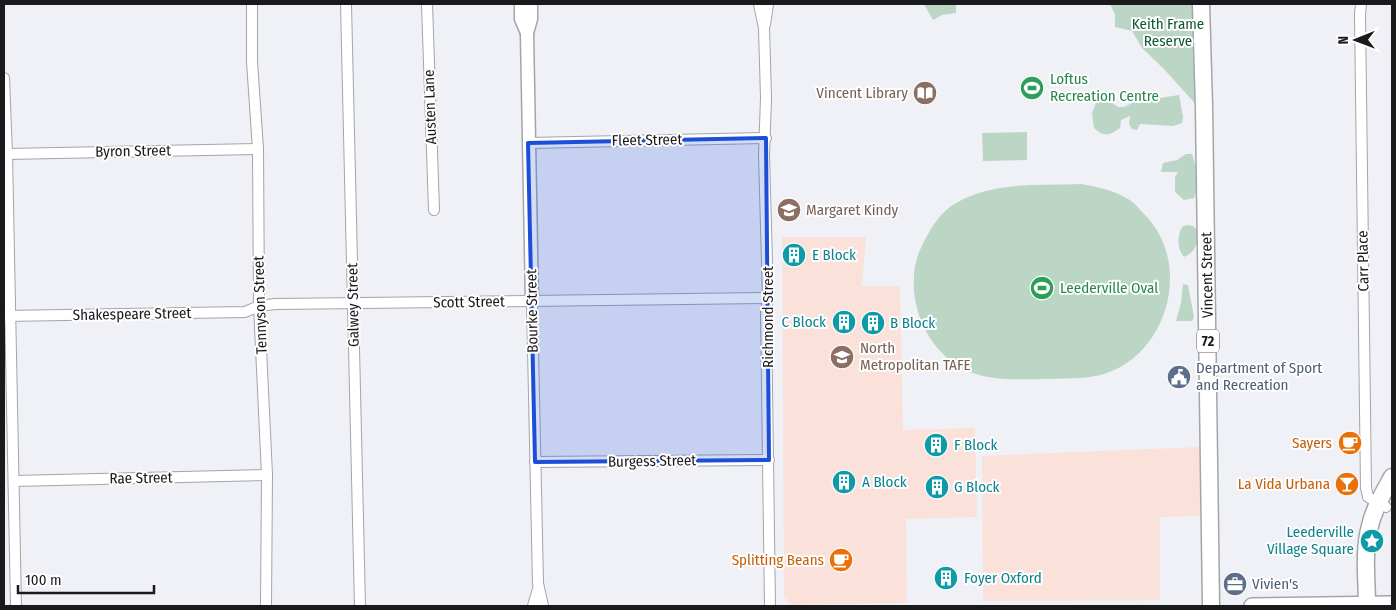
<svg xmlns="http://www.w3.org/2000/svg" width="1396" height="610" viewBox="0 0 1396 610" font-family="'Fira Sans Condensed',sans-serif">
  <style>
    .education { fill: #fae1d9 }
    .green { fill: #bbd6c5 }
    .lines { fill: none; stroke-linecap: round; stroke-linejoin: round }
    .minor-casing { stroke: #a3a5ab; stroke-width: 12 }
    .tertiary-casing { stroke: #a3a5ab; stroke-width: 15 }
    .secondary-casing { stroke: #a3a5ab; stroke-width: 18 }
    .primary-casing { stroke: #a3a5ab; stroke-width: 19 }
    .minor { stroke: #fff; stroke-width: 10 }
    .tertiary { stroke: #fff; stroke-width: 12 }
    .secondary { stroke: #fff; stroke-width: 15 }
    .primary { stroke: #fff; stroke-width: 16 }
    .marked { fill: #1d4ed8; fill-opacity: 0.2; stroke: #1d4ed8; stroke-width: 4; stroke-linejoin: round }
    .labels { text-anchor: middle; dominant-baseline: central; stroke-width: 4; stroke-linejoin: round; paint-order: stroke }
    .shield { fill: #fefefe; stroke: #5e5e60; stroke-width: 1 }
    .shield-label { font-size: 14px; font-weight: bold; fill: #1a1a1c }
    .park-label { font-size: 15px; fill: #105835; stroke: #fefefe }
    .leisure-label { font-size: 15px; fill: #27864d; stroke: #fefefe; text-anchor: start }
    .education-label { font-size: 15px; fill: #785e54; stroke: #fefefe; text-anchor: start }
    .street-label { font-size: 15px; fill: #1a1a1c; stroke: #fefefe }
    .culture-label { font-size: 15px; fill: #0d838f; stroke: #fefefe; text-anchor: start }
    .service-label { font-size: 15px; fill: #4e5e75; stroke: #fefefe; text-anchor: start }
    .food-label { font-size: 15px; fill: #c56008; stroke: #fefefe; text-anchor: end }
  </style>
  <rect width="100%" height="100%" fill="#f0f1f7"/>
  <g class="education">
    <path d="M782,237H866L862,286H900L903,430L975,428L977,517L906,519L907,603L792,605L784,597Z"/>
    <path d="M1200,447L1202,516L1160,517V600L983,601L982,456Z"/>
  </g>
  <g class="green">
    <path d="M924,4H956V13L942,15L933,20Z"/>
    <path d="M1110,4H1195L1201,110L1163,68L1142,48L1132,31L1115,27V14Z"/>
    <path d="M1179,95L1183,117L1182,123L1173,126L1140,124L1137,130L1132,129L1129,124L1130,116L1121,120L1120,128C1109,136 1104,137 1094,128L1092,113L1096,103L1108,100L1118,107H1124L1140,99H1153Z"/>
    <path d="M1027,132V160L983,161L982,133Z"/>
    <path d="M1186,154H1192C1197,169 1201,182 1194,198L1184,200L1175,192V177L1178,172H1161L1163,163L1177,160Z"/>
    <path d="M1081,184C1098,187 1113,190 1128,199C1134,202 1139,209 1144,214C1192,261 1170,351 1107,373C1087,380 1064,378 1043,379C1020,379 998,381 976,374C935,361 911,317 914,276C914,263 920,248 927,236C934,223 942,211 956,203C993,181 1040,186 1081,184Z"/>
    <path d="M1187,225L1193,226L1199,232C1196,245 1197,251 1184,257C1177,249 1177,237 1182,227Z"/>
    <path d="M1183,284L1188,285L1194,317L1192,321H1176L1181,303Z"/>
  </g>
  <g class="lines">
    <g class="minor-casing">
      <g id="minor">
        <path d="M252,4V62L258,149L259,306L267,475L266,606"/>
        <path d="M346,4L360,606"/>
        <path d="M427,4L434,210"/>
        <path d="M759,4L764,28L766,98L764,155L768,298L766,313L770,606"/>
        <path d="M1361,4L1360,14L1366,488L1368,497L1386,507"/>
        <path d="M765,25L768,4"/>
        <path d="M4,78L7,154L16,606"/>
        <path d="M528,143L766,138"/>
        <path d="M7,154L258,149"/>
        <path d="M532,302L538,583L543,606"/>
        <path d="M4,316L245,312L259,306L275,304L768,298"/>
        <path d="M535,462L769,460"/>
        <path d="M14,481L267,475"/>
        <path d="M533,606L538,589"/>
      </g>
    </g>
    <g class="tertiary-casing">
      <g id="tertiary">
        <path d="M521,4V19L527,33"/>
        <path d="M531,4V19L527,33L532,302"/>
      </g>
    </g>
    <g class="secondary-casing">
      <path id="secondary" d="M1252,606L1392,604"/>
    </g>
    <g class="primary-casing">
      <g id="primary">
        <path d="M1201,4L1204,107L1211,606"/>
        <path d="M1367,606C1367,580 1363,551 1370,526C1374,508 1384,492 1392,477"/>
      </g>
    </g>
    <use href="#minor" class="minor"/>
    <use href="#tertiary" class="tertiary"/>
    <use href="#secondary" class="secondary"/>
    <use href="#primary" class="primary"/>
  </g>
  <path class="marked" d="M766,138L769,460L535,462L528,143Z"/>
  <defs>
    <g id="stadium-disc" transform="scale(1.25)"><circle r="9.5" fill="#2e9e5b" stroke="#fefefe"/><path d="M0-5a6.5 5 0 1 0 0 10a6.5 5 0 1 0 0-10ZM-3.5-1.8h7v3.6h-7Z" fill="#fff"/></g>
    <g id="library-disc" transform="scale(1.25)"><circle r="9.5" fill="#8d6e63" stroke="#fefefe"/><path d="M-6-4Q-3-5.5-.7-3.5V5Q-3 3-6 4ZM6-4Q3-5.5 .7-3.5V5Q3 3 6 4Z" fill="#fff"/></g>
    <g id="school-disc" transform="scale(1.25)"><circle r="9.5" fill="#8d6e63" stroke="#fefefe"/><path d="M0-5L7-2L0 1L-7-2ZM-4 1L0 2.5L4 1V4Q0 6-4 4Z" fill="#fff"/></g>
    <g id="building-disc" transform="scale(1.25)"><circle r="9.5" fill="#0f9aa8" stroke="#fefefe"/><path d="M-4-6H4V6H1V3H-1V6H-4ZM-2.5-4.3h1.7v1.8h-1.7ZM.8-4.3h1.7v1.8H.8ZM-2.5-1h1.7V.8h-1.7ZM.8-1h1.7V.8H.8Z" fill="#fff"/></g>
    <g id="university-disc" transform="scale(1.25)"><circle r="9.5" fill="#8d6e63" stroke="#fefefe"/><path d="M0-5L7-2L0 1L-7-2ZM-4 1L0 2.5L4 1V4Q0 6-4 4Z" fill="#fff"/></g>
    <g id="civic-disc" transform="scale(1.25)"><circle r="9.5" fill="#5c6f8a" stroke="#fefefe"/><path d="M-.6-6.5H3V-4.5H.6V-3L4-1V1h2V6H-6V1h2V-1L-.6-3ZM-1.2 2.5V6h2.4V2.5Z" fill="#fff"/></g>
    <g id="cafe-disc" transform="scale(1.25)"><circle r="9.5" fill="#e8710a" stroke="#fefefe"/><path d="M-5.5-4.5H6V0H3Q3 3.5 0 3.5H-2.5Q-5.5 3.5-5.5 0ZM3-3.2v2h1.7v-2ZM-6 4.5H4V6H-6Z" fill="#fff"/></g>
    <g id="bar-disc" transform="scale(1.25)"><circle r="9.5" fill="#e8710a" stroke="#fefefe"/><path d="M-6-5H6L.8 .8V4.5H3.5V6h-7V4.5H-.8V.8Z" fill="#fff"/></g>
    <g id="sight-disc" transform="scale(1.25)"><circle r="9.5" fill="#0f9aa8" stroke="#fefefe"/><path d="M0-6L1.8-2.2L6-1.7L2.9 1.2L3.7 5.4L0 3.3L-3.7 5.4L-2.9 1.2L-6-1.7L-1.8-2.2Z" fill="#fff"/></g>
    <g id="office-disc" transform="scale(1.25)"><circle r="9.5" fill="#5c6f8a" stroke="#fefefe"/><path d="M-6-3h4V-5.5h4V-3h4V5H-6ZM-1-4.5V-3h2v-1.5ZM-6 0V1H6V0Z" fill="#fff"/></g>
  </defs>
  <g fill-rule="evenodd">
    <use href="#stadium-disc" x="1032" y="88"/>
    <use href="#library-disc" x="925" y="93"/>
    <use href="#school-disc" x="789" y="210"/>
    <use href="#building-disc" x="794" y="255"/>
    <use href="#stadium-disc" x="1042" y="288"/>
    <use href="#building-disc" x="844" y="322"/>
    <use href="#building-disc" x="873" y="323"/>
    <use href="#university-disc" x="842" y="357"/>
    <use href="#civic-disc" x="1179" y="377"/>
    <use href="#cafe-disc" x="1350" y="443"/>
    <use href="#building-disc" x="936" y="445"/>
    <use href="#building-disc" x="844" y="482"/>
    <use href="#bar-disc" x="1347" y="484"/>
    <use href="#building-disc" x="937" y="487"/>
    <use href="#sight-disc" x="1372" y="541"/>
    <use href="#cafe-disc" x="841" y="560"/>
    <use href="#building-disc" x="946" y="578"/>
    <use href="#office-disc" x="1235" y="584"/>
  </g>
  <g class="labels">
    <rect class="shield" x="1197" y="329.5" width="22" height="23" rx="4"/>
    <g class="shield-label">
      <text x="1208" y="341">72</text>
    </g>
    <g class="park-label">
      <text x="1168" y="24">Keith Frame<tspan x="1168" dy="17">Reserve</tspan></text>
    </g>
    <g class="leisure-label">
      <text x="1050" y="79">Loftus<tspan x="1050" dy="17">Recreation Centre</tspan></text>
      <text x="1060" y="288">Leederville Oval</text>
    </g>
    <g class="education-label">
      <text x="908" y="93" text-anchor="end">Vincent Library</text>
      <text x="806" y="210">Margaret Kindy</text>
      <text x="860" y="348">North<tspan x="860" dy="17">Metropolitan TAFE</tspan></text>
    </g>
    <g class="street-label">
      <text transform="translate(430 107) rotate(-92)">Austen Lane</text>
      <text transform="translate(647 140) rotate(-1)">Fleet Street</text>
      <text transform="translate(133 151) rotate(-1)">Byron Street</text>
      <text transform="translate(1363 261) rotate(-91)">Carr Place</text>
      <text transform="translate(1207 275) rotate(-91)">Vincent Street</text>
      <text transform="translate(469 302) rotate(-1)">Scott Street</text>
      <text transform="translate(260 305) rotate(-92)">Tennyson Street</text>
      <text transform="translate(353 305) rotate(-91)">Galwey Street</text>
      <text transform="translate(532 311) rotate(-91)">Bourke Street</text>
      <text transform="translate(132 314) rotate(-1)">Shakespeare Street</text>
      <text transform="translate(768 317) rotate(-90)">Richmond Street</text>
      <text transform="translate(652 461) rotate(-1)">Burgess Street</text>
      <text transform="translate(141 478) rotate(-1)">Rae Street</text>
    </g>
    <g class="culture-label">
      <text x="812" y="255">E Block</text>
      <text x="826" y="322" text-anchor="end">C Block</text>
      <text x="890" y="323">B Block</text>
      <text x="954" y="445">F Block</text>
      <text x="862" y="482">A Block</text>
      <text x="954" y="487">G Block</text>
      <text x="1354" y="532" text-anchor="end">Leederville<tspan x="1354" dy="17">Village Square</tspan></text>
      <text x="964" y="578">Foyer Oxford</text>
    </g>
    <g class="service-label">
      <text x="1196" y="368">Department of Sport<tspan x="1196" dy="17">and Recreation</tspan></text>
      <text x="1252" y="584">Vivien's</text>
    </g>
    <g class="food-label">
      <text x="1332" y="443">Sayers</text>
      <text x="1330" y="484">La Vida Urbana</text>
      <text x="824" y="560">Splitting Beans</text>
    </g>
  </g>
  <rect width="1396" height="610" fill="none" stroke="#1a1a1c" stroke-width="10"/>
  <g transform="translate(1356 40) rotate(269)" stroke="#fefefe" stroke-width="4" paint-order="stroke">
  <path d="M0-4L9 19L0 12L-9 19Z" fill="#1a1a1c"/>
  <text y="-8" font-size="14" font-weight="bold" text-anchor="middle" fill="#1a1a1c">N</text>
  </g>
  <path d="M18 585v8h136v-8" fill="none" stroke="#1a1a1c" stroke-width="2.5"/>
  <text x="25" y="585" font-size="15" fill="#1a1a1c" stroke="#fefefe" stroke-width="4" paint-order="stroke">100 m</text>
</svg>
